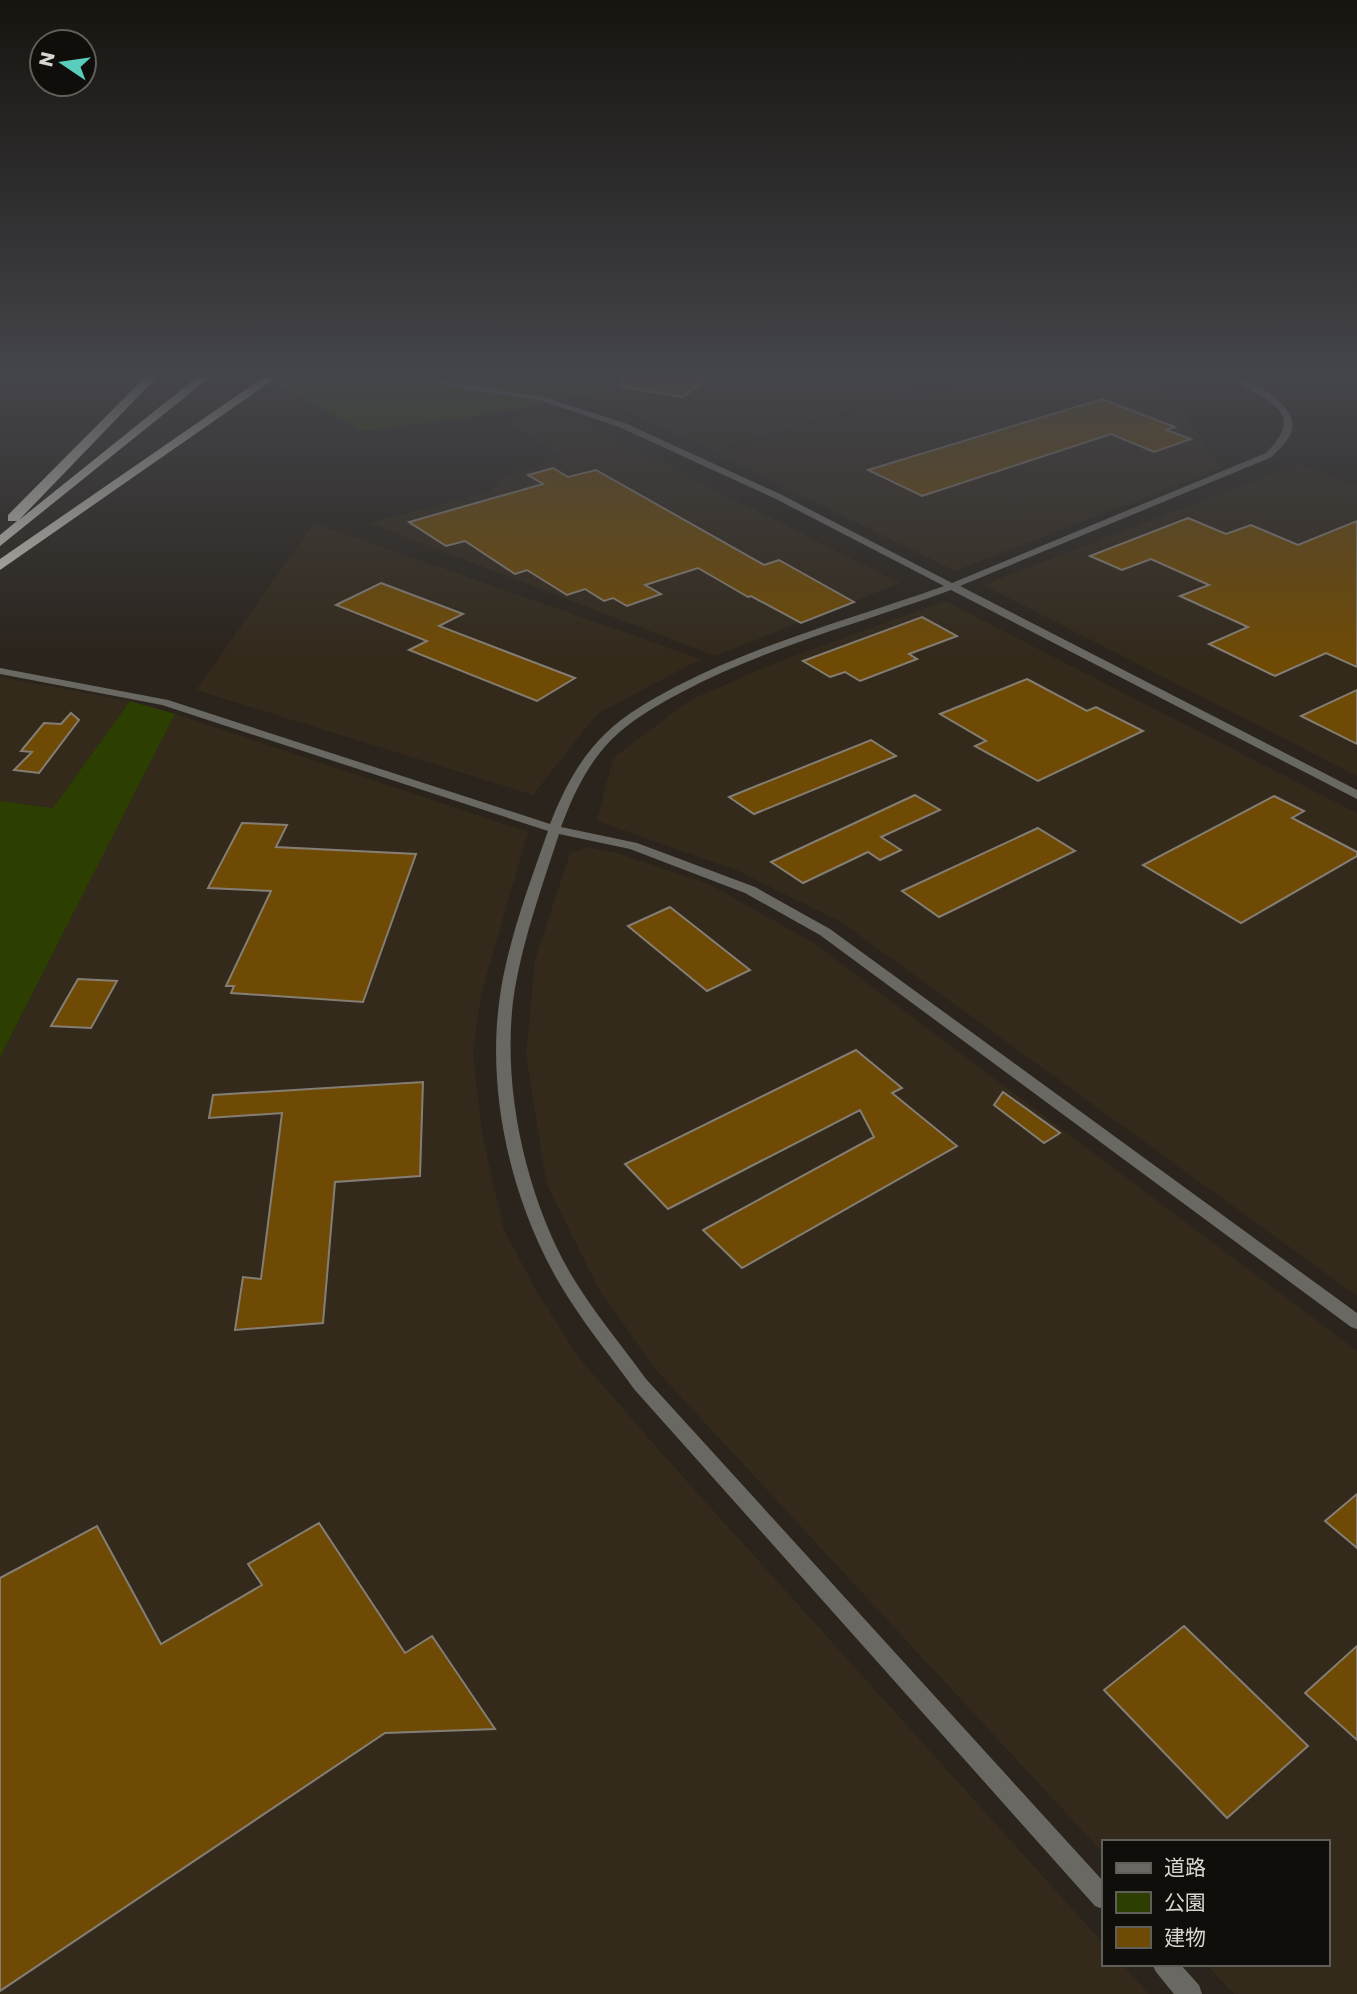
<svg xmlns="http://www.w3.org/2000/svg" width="1357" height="1994" viewBox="0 0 1357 1994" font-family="Poppins,'Noto Sans JP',sans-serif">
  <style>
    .built { fill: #332a1c }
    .green { fill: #2d3f00 }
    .building { fill: #6e4a05; stroke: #857e75; stroke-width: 2 }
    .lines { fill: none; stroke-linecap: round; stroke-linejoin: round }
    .tertiary { fill: #696863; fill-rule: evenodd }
    .motorway { fill: #c8c6ba; fill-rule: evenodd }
  </style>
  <rect width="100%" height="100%" fill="#2a241c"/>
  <g class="built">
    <path d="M575,377H966L714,451L565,385Z"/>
    <path d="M975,377H1151L1161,380L1221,468L955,571L715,453Z"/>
    <path d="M540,413L576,419L900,583L715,656L369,523L490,491L508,474L565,457L511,424Z"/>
    <path d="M1298,464L1357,486V776L983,585Z"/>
    <path d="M314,523L701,659L597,714L533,795L196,690Z"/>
    <path d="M945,601L1357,813V1296L841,922L736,870L597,821L613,758L690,700L775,663Z"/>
    <path d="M0,677L130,701L53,808L0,801Z"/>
    <path d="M175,714L528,832L481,995L473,1054L483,1139L504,1230L537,1292L579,1358L666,1458L1103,1943V1964H1122L1149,1994H0V1057Z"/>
    <path d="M587,847L620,854L709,884L814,943L1357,1351V1994H1234L1206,1964H1327V1842H1103V1853L655,1369L598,1288L546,1182L526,1054L535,960L570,853Z"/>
  </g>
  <g class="green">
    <path d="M262,377H617L614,382L593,393L486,415L362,431Z"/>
    <path d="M130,701L175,714L0,1057V801L53,808Z"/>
  </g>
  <g class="building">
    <path d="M621,377H709L683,397L620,387Z"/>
    <path d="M1102,399L1175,427L1166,430L1191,439L1154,452L1111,434L922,496L868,470Z"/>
    <path d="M553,468L568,477L596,470L764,565L779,560L854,602L801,623L751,596L748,597L698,568L645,585L661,594L627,606L613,598L604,601L585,589L567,595L527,570L515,574L465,541L446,546L409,522L543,484L528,475Z"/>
    <path d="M1188,518L1226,534L1251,525L1298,545L1357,521V667L1326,653L1275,676L1209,644L1248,627L1180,596L1209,585L1151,559L1122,570L1090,556Z"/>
    <path d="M381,583L463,614L439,626L575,678L537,701L409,650L427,641L336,605Z"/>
    <path d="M922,617L957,636L909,654L917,659L860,681L845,672L830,677L803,661Z"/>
    <path d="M1027,679L1087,711L1096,707L1143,731L1038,781L975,746L986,741L940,714Z"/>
    <path d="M1357,690V744L1301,716Z"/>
    <path d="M71,713L79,720L39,773L14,770L32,752L21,751L44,723L61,724Z"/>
    <path d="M871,740L896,756L754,814L729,797Z"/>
    <path d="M915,795L940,810L881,837L901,850L880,860L868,852L803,883L771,862Z"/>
    <path d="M1274,796L1304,811L1292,818L1357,852V856L1241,923L1143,865Z"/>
    <path d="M242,823L287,825L276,847L416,854L363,1002L231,993L234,986H226L271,891L208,888Z"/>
    <path d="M1038,828L1075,851L939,917L902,891Z"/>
    <path d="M670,907L750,970L707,991L628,926Z"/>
    <path d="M78,979L117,981L91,1028L51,1026Z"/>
    <path d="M856,1050L902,1088L892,1093L957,1146L742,1268L703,1230L874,1137L860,1110L668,1209L625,1164Z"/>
    <path d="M423,1082L420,1176L335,1182L323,1323L235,1330L243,1277L261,1279L282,1113L209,1118L213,1095Z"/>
    <path d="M1003,1092L1060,1133L1044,1143L994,1105Z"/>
    <path d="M1357,1494V1548L1325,1521Z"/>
    <path d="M319,1523L405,1653L432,1636L495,1729L385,1733L0,1991V1578L97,1526L161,1644L262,1585L248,1564Z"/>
    <path d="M1184,1626L1308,1746L1227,1818L1104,1690Z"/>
    <path d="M1357,1646V1740L1305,1693Z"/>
  </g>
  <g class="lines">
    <g class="tertiary">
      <path d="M399,377H417L543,397L625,423L780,494L952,583L1266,453C1311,408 1260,401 1231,377C1252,377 1298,406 1292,430C1289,441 1279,449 1272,457L960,586L1357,790V799L951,590C861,623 767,647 682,692C657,705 631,720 611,740C587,765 573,795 561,827L637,843L755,887L830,929L1357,1313V1329L1351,1327L820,935L745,893L630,849L559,834C543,884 524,936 515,988C500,1079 524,1191 569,1271C591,1309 620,1343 646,1379L1103,1881V1909L1095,1906L634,1389C608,1353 580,1319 558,1281C509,1195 485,1086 501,989C510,936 530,882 548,831L162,705L0,674V668L168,700L550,824C563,791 579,759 605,734C625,714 651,700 675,687C760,643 854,618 944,586L774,498L619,427L542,401Z"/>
      <path d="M1152,1964H1180L1199,1985L1202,1994H1174L1156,1972Z"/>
    </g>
    <g class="motorway">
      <path d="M145,377H157L19,520L197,377H210L0,546V535L17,521H8V515Z"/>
      <path d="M264,377H277L0,570V559Z"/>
    </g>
  </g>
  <linearGradient id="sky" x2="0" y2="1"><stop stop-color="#17140f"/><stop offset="0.57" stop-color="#44454b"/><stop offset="1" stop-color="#44454b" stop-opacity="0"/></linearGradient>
  <rect width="1357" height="656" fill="url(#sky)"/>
  <rect x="1102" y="1840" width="228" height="126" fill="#100e0a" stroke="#605e59" stroke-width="2"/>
  <rect x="1116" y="1863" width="35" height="10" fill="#696863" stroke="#605e59" stroke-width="2"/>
  <text x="1164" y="1875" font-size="21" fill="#d9d5d0">道路</text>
  <rect x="1116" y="1892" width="35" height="21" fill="#2d3f00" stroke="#605e59" stroke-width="2"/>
  <text x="1164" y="1910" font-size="21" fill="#d9d5d0">公園</text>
  <rect x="1116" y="1927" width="35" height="21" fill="#6e4a05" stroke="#605e59" stroke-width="2"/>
  <text x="1164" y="1945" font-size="21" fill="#d9d5d0">建物</text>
  <g transform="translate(63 63) rotate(283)"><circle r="33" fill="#100e0a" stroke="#605e59" stroke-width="2"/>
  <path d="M0-5L12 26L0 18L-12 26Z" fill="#5acebd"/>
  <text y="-10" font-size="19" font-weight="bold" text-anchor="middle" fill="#d9d5d0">N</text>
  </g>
</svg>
